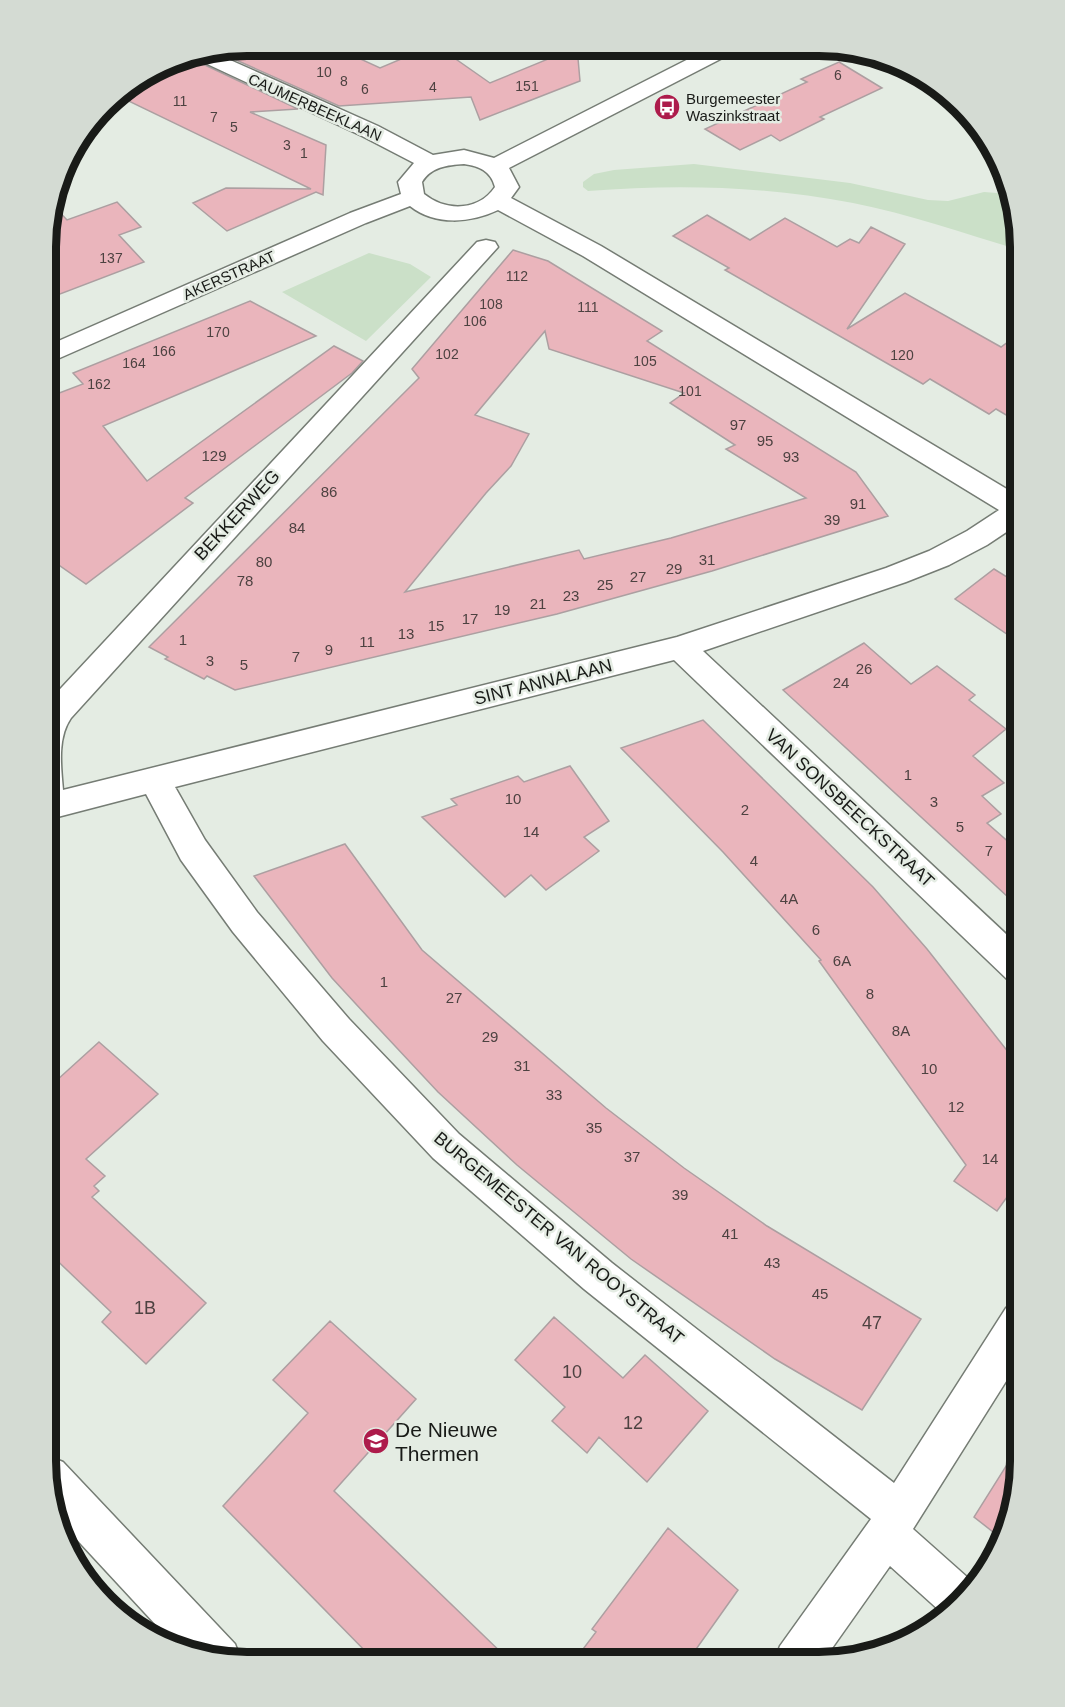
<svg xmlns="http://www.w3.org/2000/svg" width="1065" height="1707" font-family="Helvetica,sans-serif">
<rect width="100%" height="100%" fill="#e4ece3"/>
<!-- green -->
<path fill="#cbe0c8" d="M694 164 850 183 928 200 948 201 984 192 1010 194 1020 250C965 234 909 214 853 203 765 186 677 184 588 191L583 187V182L594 174 614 170Z
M369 253 410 264 431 277 366 341 282 292Z
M64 1543 140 1627 123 1620Z"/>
<!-- building -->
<path fill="#eab5bc" stroke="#ac9fa1" stroke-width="1.5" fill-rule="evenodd" d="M246 45H330L380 68 432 46H437L490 83 577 47 580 81 480 120 471 97 339 106 216 51Z
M188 57 298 109 250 112 326 145 323 195 316 192 227 231 193 203 226 188 311 189 114 94 170 60Z
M839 62 882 88 820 117 824 119 780 141 771 135 740 150 705 129 807 82 801 79Z
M117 202 141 227 119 235 144 262 47 299V220L52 204 67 220Z
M707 215 750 240 785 218 837 247 850 239 859 243 871 227 905 244 847 329 905 293 1001 347 1020 333V423L996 409 989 414 930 379 923 384 725 270 729 268 673 236Z
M513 250 548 261 662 331 647 341 856 472 888 516 712 571 557 614 235 690 207 676 204 679 165 659 168 657 149 647 419 378 412 369ZM545 331 549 349 684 393 670 403 735 445 726 449 806 498 671 538 584 559 579 550 405 592 486 493 511 466 529 434 475 415Z
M250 301 316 336 103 426 147 481 334 346 363 361 352 373 185 498 193 503 86 584 46 556V398L83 384 73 373Z
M994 569 1020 585V643L955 599Z
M864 643 911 684 937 666 975 695 969 700 1006 729 973 756 1004 783 982 796 1001 814 987 823 1020 852V908L783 690Z
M703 720 873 887 927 949 1020 1067V1179L997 1211 954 1181 966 1165 819 961 821 960 723 852 621 748Z
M570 766 609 821 584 837 599 851 546 890 531 875 505 897 422 817 457 805 451 799 518 776 524 782Z
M345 844 422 950 606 1108 684 1168 767 1226 921 1319 862 1410 775 1359 631 1259 517 1165 438 1092 367 1016 332 978 254 876Z
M99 1042 158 1094 86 1159 105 1176 94 1186 99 1191 92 1197 206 1303 146 1364 102 1322 111 1312 45 1249 46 1090Z
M554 1317 623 1378 645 1355 708 1411 647 1482 599 1437 587 1453 552 1421 565 1407 515 1360Z
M330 1321 416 1399 334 1491 510 1661H375L223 1506 308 1413 273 1380Z
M1020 1444V1474L1009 1526 1002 1539 974 1517Z
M668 1528 738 1590 687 1662 574 1661 596 1632 592 1629Z"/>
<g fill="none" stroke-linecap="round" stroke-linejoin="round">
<defs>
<path id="minor" d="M714 46H741L738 50 509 168 519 187 511 198 601 246 1020 497V523L987 545 949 565 906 582 703 651 1020 947V984L1008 980 674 660 175 787 205 840 257 912 349 1019 459 1134 612 1263 894 1483 1006 1308 1020 1302V1359L913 1529 976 1585 941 1612 890 1566 823 1661 819 1662H774L780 1646 871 1519 584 1289 433 1158 323 1041 233 932 181 860 146 794 46 820V705L49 701 477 242 486 240 495 242 498 247 71 718C57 738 61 767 63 790L677 637 886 568 929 551 967 531 999 510 583 256 498 210C471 223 435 226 410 206L366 223 46 364 47 346 350 213 401 194 398 182 414 163 362 136 190 56 212 52 378 126 433 155 464 150 494 158ZM464 164C479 166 491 171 495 187 479 211 446 212 424 194L422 182C431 167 447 165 464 164Z
M48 1456 63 1462 235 1644 241 1660H220L169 1639 56 1517 45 1461V1457Z"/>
</defs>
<!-- minor casing -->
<use href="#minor" stroke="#757c74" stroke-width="3"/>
<!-- minor -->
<use href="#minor" fill="#fff" fill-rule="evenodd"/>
</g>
<!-- icons -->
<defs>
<symbol id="bus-disc" viewBox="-11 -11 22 22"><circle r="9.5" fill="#ad1b4b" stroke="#e4ece3"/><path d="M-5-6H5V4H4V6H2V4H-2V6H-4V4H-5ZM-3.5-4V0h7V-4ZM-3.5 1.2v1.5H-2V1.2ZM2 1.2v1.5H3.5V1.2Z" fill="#fff"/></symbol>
<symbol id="school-disc" viewBox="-11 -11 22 22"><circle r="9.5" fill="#ad1b4b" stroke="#e4ece3"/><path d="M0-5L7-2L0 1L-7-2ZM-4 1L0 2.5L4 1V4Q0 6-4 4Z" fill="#fff"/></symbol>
</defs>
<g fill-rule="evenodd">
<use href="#bus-disc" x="652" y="92" width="30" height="30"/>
<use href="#school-disc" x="361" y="1426" width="30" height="30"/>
</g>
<g text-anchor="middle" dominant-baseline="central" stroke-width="5" stroke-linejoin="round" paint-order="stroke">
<!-- far-number labels -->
<g font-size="14" fill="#4d4241">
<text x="324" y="72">10</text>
<text x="838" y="75">6</text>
<text x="344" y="81">8</text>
<text x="527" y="86">151</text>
<text x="433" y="87">4</text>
<text x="365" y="89">6</text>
<text x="180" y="101">11</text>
<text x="214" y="117">7</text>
<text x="234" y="127">5</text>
<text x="287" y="145">3</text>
<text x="304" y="153">1</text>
<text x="111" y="258">137</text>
<text x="517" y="276">112</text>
<text x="491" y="304">108</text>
<text x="588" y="307">111</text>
<text x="475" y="321">106</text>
<text x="218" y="332">170</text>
<text x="164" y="351">166</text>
<text x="447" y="354">102</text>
<text x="902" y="355">120</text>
<text x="645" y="361">105</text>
<text x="134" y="363">164</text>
<text x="99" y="384">162</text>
<text x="690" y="391">101</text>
</g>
<!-- far-poi labels -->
<g font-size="15" fill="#191b18" stroke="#e4ece3" text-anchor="start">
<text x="686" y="98">Burgemeester<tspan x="686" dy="17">Waszinkstraat</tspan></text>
</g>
<!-- far-street labels -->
<g font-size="15" fill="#191b18" stroke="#e4ece3">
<text transform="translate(315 107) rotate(24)">CAUMERBEEKLAAN</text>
<text transform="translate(229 275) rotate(-24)">AKERSTRAAT</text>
</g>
<!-- number labels -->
<g font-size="15" fill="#4d4241">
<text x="738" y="424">97</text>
<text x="765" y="440">95</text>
<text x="214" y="455">129</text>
<text x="791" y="456">93</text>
<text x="329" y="491">86</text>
<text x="858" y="503">91</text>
<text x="832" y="519">39</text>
<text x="297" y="527">84</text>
<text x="707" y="559">31</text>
<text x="264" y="561">80</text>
<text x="674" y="568">29</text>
<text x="638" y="576">27</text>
<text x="245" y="580">78</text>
<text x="605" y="584">25</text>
<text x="571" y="595">23</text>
<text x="538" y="603">21</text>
<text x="502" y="609">19</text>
<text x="470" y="618">17</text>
<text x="436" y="625">15</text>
<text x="406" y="633">13</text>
<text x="183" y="639">1</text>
<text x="367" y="641">11</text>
<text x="329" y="649">9</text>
<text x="296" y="656">7</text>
<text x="210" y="660">3</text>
<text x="244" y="664">5</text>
<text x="864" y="668">26</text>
<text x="841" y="682">24</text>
<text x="908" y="774">1</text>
<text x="513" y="798">10</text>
<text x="934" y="801">3</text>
<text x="745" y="809">2</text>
<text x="960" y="826">5</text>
<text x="531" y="831">14</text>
<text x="989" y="850">7</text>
<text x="754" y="860">4</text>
<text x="789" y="898">4A</text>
<text x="816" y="929">6</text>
<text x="842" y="960">6A</text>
<text x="384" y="981">1</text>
<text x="870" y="993">8</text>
<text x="454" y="997">27</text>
<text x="901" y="1030">8A</text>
<text x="490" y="1036">29</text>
<text x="522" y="1065">31</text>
<text x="929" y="1068">10</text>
<text x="554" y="1094">33</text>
<text x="956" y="1106">12</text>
<text x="594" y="1127">35</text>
<text x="632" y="1156">37</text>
<text x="990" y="1158">14</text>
<text x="680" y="1194">39</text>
<text x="730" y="1233">41</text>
<text x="772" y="1262">43</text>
<text x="820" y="1293">45</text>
</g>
<!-- street labels -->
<g font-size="18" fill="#191b18" stroke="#e4ece3">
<text transform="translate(237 515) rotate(-47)">BEKKERWEG</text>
<text transform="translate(543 682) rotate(-14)">SINT ANNALAAN</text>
<text transform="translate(850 808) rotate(43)">VAN SONSBEECKSTRAAT</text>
<text transform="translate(559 1238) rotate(40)">BURGEMEESTER VAN ROOYSTRAAT</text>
</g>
<!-- near-number labels -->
<g font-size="18" fill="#4d4241">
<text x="145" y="1308">1B</text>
<text x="872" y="1323">47</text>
<text x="572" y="1372">10</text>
<text x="633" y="1423">12</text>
</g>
<!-- near-poi labels -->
<g font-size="21" fill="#191b18" stroke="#e4ece3" text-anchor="start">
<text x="395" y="1429">De Nieuwe<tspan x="395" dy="24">Thermen</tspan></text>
</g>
</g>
<!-- crop -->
<path d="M0 0H1065V1707H0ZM247 56H819A191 191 0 0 1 1010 247V1461A191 191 0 0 1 819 1652H247A191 191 0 0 1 56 1461V247A191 191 0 0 1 247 56Z" fill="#d4dbd3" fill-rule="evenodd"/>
<path fill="none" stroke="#191b18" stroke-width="8" d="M247 56H819A191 191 0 0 1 1010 247V1461A191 191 0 0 1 819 1652H247A191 191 0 0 1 56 1461V247A191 191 0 0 1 247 56Z"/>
</svg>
